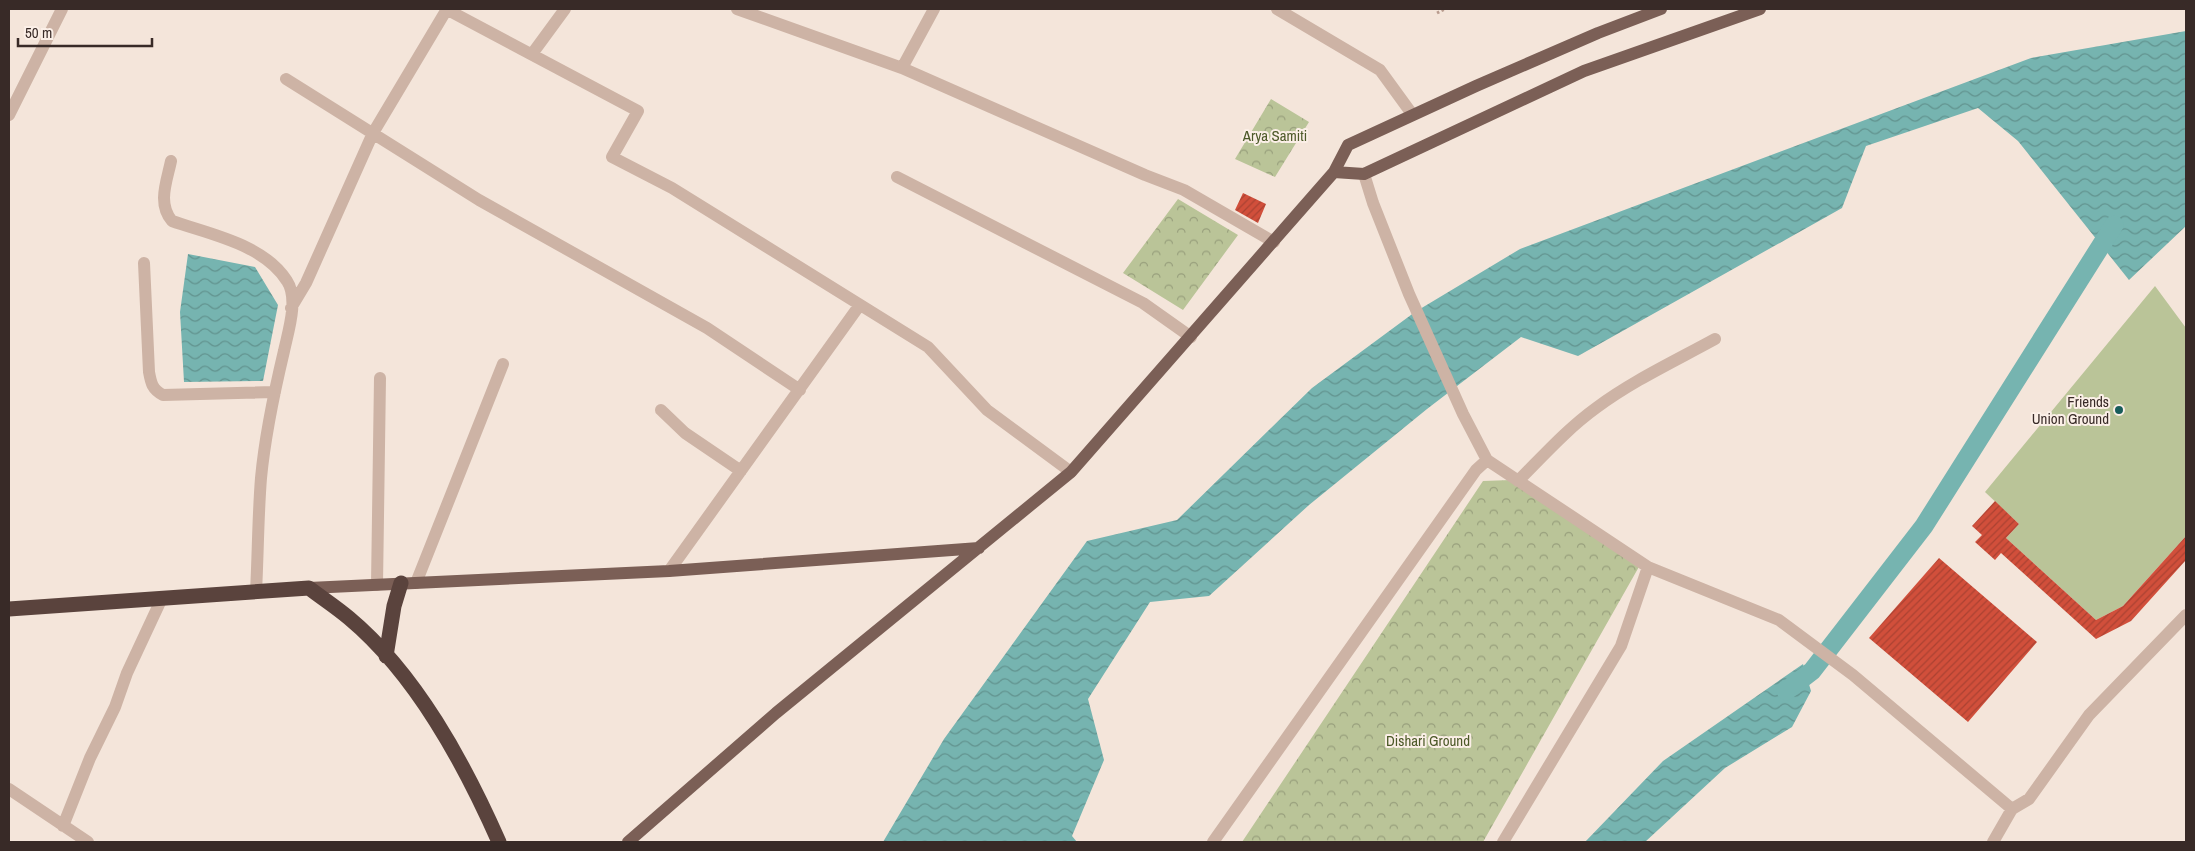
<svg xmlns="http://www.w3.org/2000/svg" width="2195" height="851" font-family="'Archivo Narrow',sans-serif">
<defs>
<pattern id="park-crowns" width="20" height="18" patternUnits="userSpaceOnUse" patternTransform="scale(1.25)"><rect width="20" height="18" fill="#bac498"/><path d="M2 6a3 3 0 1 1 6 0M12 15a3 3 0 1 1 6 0" fill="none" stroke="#989f7c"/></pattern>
<pattern id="water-waves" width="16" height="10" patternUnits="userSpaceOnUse" patternTransform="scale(1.25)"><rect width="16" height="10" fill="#76b4b0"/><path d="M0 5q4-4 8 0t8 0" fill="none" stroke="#62938f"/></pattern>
<pattern id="building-hatch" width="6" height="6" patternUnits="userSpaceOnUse" patternTransform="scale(1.25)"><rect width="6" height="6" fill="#d14f3b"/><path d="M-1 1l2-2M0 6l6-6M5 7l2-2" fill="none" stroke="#ab4232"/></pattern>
</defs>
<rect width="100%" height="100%" fill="#f4e5da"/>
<!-- grass -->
<path fill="#bac498" d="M2155 286 2186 328V536L2123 606 2096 620 2006 538 2019 524 1985 492Z"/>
<!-- park -->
<path fill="url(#park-crowns)" d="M1271 99 1309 122 1275 177 1235 159Z
M1178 199 1238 235 1183 310 1123 273Z
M1511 480 1640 565 1483 842H1242L1483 481Z"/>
<!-- water -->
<path fill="url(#water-waves)" d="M2186 31V226L2129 280 2018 141 1978 108 1866 146 1842 208 1578 356 1521 337 1427 409 1309 505 1209 596 1150 602 1088 699 1104 760 1072 836 1077 842H883L944 739 1087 541 1177 520 1312 388 1415 312 1520 249 2031 58Z
M188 254 255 267 278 305 263 381 184 382 180 312Z
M1803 664 1811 691 1792 727 1725 768 1645 842H1585L1663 761Z"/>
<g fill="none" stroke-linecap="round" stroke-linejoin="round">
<!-- canal -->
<path stroke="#76b4b0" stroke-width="19" d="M1786 691 1812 671 1924 526 2114 225"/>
</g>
<!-- building -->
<path fill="url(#building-hatch)" d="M1243 193 1266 204 1258 223 1235 210Z
M1995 501 2019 524 2006 538 2096 620 2123 606 2186 536V560L2131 621 2096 639 2001 553 1995 560 1975 542 1982 535 1972 526Z
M1939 558 2037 642 1968 722 1869 638Z"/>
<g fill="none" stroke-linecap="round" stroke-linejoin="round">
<!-- path -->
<path stroke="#b99c8f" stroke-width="3" stroke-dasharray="2.5 2.5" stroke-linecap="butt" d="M1437 13 1445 9"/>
<!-- minor -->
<path stroke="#cdb3a5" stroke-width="12" d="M446 9 638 111 612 157 672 188 928 347 987 410 1071 472
M737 9 902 68 1145 175 1184 190 1274 242
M1277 9 1380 70 1412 114
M532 54 565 9
M902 68 934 9
M286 79 479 200 707 328 800 390
M9 115 62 9
M171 161C167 181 157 203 172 221 209 234 264 244 287 281 299 299 288 332 284 351 274 393 265 435 261 478 258 516 258 554 256 592
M1364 174 1373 203 1409 294 1463 414 1487 460 1648 567 1779 620 1853 675 2012 809
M897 177 1143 303 1191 337
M144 263 149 372C151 383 152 389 163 395L275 392
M291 308 306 283 373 133 447 9
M661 410 685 433 741 471
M1518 481C1543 456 1567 429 1596 408 1632 381 1675 361 1715 339
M669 571 859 306
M416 583 503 364
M377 585 380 378
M9 789 88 842
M63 826 90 758 115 707 127 673 162 598
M1213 842 1476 470 1487 460
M1503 842 1621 646 1648 567
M1993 842 2012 809 2029 799 2089 715 2186 615"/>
<!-- major -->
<path stroke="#7b5f56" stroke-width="12" d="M1334 172 1364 174 1584 71 1760 9
M309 588 669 571 979 548
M628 842 776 713 1071 472 1334 172 1348 145 1476 86 1598 33 1661 9"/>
<!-- highway -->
<path stroke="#5a433d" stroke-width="15" d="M9 609 309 588C322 598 336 607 349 618 416 674 464 763 499 842
M386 656 394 606 401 583"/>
</g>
<!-- markers -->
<circle fill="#185d5b" stroke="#fbefe7" stroke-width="2" cx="2119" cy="410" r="5"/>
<g text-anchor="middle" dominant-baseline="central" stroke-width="4" stroke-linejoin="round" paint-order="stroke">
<!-- park labels -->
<g font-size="15" fill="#4c5928" stroke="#fbefe7">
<text x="1275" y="135">Arya Samiti</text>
<text x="1428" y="740">Dishari Ground</text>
</g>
<!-- poi labels -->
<g font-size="15" fill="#382a27" stroke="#fbefe7" text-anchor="end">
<text x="2109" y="401">Friends<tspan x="2109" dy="17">Union Ground</tspan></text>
</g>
</g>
<!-- border -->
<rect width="2195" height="851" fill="none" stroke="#382a27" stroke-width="20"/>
<!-- scale -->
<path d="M18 38v8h134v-8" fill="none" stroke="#382a27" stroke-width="2.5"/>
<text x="25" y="38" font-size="15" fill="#382a27" stroke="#fbefe7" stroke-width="4" paint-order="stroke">50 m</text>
</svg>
